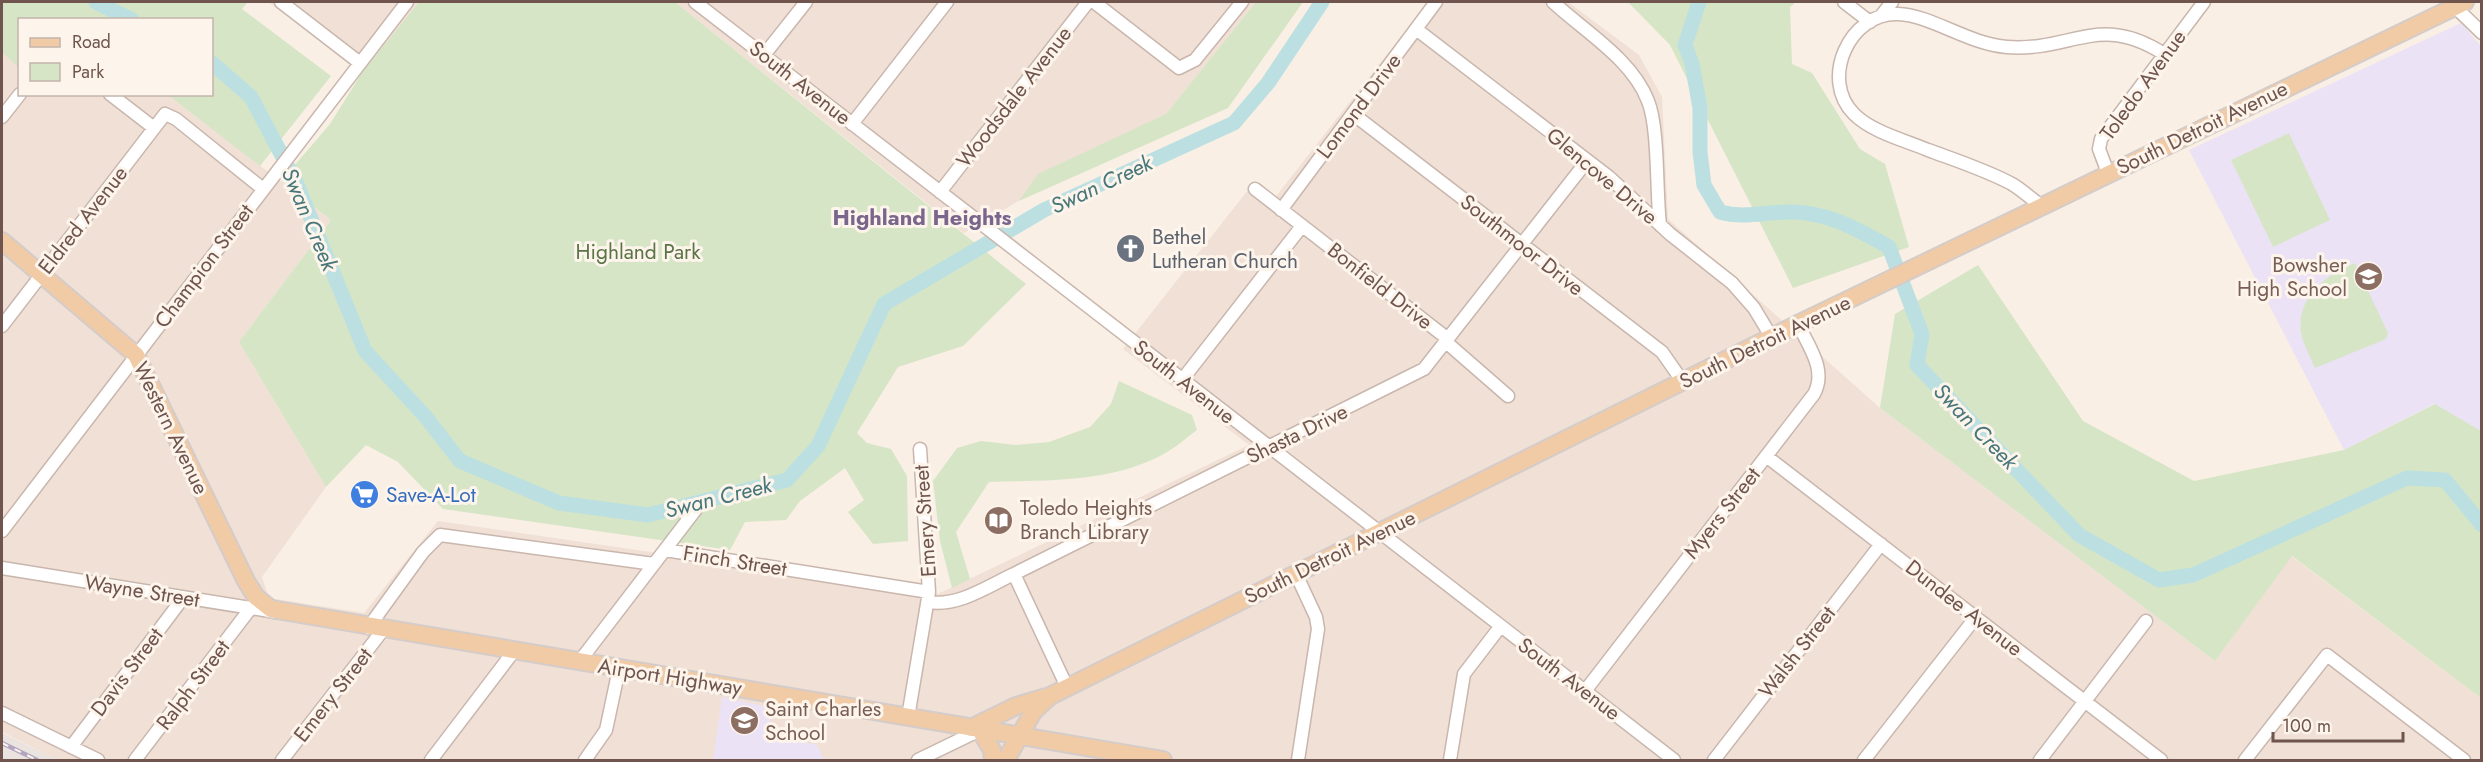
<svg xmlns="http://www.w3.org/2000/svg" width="2483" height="762" font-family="Jost,sans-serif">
<rect width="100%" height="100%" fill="#f9efe5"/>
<!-- residential -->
<path fill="#f0e0d5" d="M2 2H47L70 19 20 20V94L168 95 331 220 239 342 326 487 262 577 269 598 364 613 438 521 938 594 1249 445 1123 349 1248 190 1270 204 1428 2H1568L1639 55 1662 97 1668 219 1880 408 2215 661 2291 556 2481 698V760H58L2 732Z
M268 2H419L363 72Z
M675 2H1256L1166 114 964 233Z"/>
<!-- industrial -->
<path fill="#eae3df" d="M2 733 58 760H2Z"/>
<!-- education -->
<path fill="#ece2f6" d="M2461 23 2481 46V431L2434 404 2344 450 2189 150Z
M722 697 772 708 768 734 817 745 824 760H713Z"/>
<!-- green -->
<path fill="#d6e5c6" d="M2 2H248L242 9 331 76 260 166 168 95 212 94V20H20L18 67 2 52Z
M419 2H675L1026 284 963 346 898 367 857 433 867 443 891 449 907 476 908 541 873 544 848 512 864 500 845 468 800 501 786 520 745 522 730 550 443 509 398 462 366 445 326 487 239 342 331 220 281 181 330 124 363 71Z
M1256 2H1303L1228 108 1019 201 1038 174 1166 114Z
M1628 2H1796L1790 7 1792 64 1812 73 1860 149 1885 164 1909 247 1793 288 1670 45Z
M2289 133 2330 220 2273 247 2231 160Z
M2355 263 2388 333 2386 339 2315 368C2311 358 2305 348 2302 337 2293 301 2325 274 2355 263Z
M1978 265 2083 421 2194 481 2344 450 2435 404 2481 431V698L2292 556 2215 661 1880 408 1895 314Z
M1119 381 1192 415 1197 430C1187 437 1178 446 1167 452 1115 483 1047 480 989 482L956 532 970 579 952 588 940 541 933 481 957 448 981 441 1016 445 1049 442 1090 427 1111 404Z"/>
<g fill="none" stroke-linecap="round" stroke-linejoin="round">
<!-- river -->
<path stroke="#bce0e1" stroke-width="15" d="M96 2 132 20
M1699 2 1685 45 1692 64 1700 108V152L1704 185 1720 212C1745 219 1768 211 1794 212 1830 213 1858 230 1889 247L1922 334 1917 365 2079 535 2159 580 2193 575 2407 478 2445 480 2482 525
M212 63 251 97 296 182 365 351 425 416 460 461 559 503 648 515 787 480 818 446 884 304 1044 210 1234 123 1268 83 1322 2"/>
<defs>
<path id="minor" d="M281 2 360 63
M695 2 1674 760
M1094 2 1179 68 1195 60 1242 2
M1553 2C1584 31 1632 59 1648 101 1659 128 1656 192 1660 225
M1844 2 1870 22
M2450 2 2482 33
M1881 16 1892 2
M1416 29 1609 177 1670 234 1732 283 1754 308 1772 338
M764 55 806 2
M110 94 154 128
M1353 114 1662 352 1683 382
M2 117 20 94
M852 124 947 2
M2108 173 2099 149 2101 139 2204 2
M1255 189 1448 339
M940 192 1088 2
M2041 206C2032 199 2022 190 2012 184 1986 170 1955 160 1928 150 1904 140 1872 132 1854 114 1819 79 1850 12 1898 14 1931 15 1968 44 2007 47 2072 52 2099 12 2164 54
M1281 210 1436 2
M2 326 165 114 176 119 263 189
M1446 342 1508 396
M1182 380 1302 226
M1766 456 2161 760
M2 531 407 2
M665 550 929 592
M2 568 276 612
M1014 574 1067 687
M1296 574 1316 617 1318 629 1298 760
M929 602C958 607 988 586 1014 574L1424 369 1587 161
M368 628 423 552 440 535 654 564
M579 662 700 504
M1585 691 1814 394C1827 370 1809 347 1798 324
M2 713 98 760
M908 717 929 592 920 449
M71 747 183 598
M135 760 250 609
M282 760 383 630
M431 760 514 651
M585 760 606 730 619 669
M918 760 980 730
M1450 760 1464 674 1500 627
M1714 760 1881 544
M1864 760 1976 617
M2040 760 2146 621
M2245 760 2327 655 2464 760"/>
<path id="major" d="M2 241 136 355 246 581 256 597 271 609 1163 760
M971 728 1016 706 1046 697
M980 730 992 750 993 760
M1006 760 1033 712 1050 696 1798 324 2465 2"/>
</defs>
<!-- minor casing -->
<use href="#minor" stroke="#c9b6ad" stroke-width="15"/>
<!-- major casing -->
<use href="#major" stroke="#d4ccca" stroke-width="20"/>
<!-- minor -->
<use href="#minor" stroke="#fff" stroke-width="12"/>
<!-- major -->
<use href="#major" stroke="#f1cba5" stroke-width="16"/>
<defs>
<path id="rail" d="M2 743 37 760"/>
</defs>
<!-- rail casing -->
<use href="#rail" stroke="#b1a5c1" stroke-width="4.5"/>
<!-- rail -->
<use href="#rail" stroke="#fdf4eb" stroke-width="2" stroke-dasharray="7" stroke-linecap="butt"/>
</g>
<!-- icons -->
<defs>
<symbol id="church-disc" viewBox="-11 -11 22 22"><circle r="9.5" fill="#6b7280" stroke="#fdf4eb"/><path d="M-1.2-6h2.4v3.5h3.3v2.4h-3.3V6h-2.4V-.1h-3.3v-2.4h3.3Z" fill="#fff"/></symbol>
<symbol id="school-disc" viewBox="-11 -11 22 22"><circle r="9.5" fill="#8d6e63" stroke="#fdf4eb"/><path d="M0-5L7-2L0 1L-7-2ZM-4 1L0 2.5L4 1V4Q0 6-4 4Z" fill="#fff"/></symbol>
<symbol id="supermarket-disc" viewBox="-11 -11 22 22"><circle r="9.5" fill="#3f7fe0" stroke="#fdf4eb"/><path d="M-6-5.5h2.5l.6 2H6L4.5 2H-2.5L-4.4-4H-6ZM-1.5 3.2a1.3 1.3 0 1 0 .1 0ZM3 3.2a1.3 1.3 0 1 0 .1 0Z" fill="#fff"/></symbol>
<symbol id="library-disc" viewBox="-11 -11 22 22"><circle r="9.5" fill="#8d6e63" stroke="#fdf4eb"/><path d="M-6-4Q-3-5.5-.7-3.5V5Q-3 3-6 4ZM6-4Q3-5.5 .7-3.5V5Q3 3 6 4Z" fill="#fff"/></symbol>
</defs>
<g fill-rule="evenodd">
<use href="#church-disc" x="1114" y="232" width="33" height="33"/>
<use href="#school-disc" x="2352" y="260" width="33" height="33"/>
<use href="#supermarket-disc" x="348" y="478" width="33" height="33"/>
<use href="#library-disc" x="982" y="504" width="33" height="33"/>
<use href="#school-disc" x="728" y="704" width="33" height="33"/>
</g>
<g text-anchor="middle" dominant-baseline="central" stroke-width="6" stroke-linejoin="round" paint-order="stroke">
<!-- street labels -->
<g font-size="21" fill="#6f554d" stroke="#fdf4eb">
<text transform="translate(800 83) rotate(38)">South Avenue</text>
<text transform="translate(2143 85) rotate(-54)">Toledo Avenue</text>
<text transform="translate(1014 97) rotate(-52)">Woodsdale Avenue</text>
<text transform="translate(1359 106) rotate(-53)">Lomond Drive</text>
<text transform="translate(2202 128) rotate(-26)">South Detroit Avenue</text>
<text transform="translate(1602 176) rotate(40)">Glencove Drive</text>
<text transform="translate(83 220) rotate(-52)">Eldred Avenue</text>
<text transform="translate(1522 245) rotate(38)">Southmoor Drive</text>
<text transform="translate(204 266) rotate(-53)">Champion Street</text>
<text transform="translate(1380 286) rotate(38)">Bonfield Drive</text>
<text transform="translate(1765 342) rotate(-26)">South Detroit Avenue</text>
<text transform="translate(1184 382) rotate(38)">South Avenue</text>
<text transform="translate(171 428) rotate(64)">Western Avenue</text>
<text transform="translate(1297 434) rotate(-26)">Shasta Drive</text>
<text transform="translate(1722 513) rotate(-52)">Myers Street</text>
<text transform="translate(925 521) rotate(-94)">Emery Street</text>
<text transform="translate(1330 557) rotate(-26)">South Detroit Avenue</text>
<text transform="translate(735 561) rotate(9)">Finch Street</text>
<text transform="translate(142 591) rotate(9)">Wayne Street</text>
<text transform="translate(1964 608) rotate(38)">Dundee Avenue</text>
<text transform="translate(1797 652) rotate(-52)">Walsh Street</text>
<text transform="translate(127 672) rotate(-53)">Davis Street</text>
<text transform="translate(670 677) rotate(9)">Airport Highway</text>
<text transform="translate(1569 679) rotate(37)">South Avenue</text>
<text transform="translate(193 685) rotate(-53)">Ralph Street</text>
<text transform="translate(333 695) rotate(-52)">Emery Street</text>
</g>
<!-- worship labels -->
<g font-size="21" fill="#5b616d" stroke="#fdf4eb" text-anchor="start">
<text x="1152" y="237">Bethel<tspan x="1152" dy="24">Lutheran Church</tspan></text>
</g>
<!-- park labels -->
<g font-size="21" fill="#5a7447" stroke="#fdf4eb">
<text x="638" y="252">Highland Park</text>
</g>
<!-- education labels -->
<g font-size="21" fill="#785e54" stroke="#fdf4eb" text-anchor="start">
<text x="2347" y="265" text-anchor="end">Bowsher<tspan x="2347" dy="24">High School</tspan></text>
<text x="1020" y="508">Toledo Heights<tspan x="1020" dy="24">Branch Library</tspan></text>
<text x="765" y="709">Saint Charles<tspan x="765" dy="24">School</tspan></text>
</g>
<!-- shop labels -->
<g font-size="21" fill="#366cbe" stroke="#fdf4eb" text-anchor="start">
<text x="386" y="495">Save-A-Lot</text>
</g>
<!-- water labels -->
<g font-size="22" font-style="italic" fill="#47777a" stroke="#fdf4eb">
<text transform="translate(1101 184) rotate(-25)">Swan Creek</text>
<text transform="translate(310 219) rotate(67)">Swan Creek</text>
<text transform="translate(1976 426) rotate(46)">Swan Creek</text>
<text transform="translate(718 497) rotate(-14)">Swan Creek</text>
</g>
<!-- neighbourhood labels -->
<g font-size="22" font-weight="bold" fill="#7a668c" stroke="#fdf4eb">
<text x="922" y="217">Highland Heights</text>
</g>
</g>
<!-- border -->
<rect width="2483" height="762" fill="none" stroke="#6f554d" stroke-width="6"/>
<!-- legend -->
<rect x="18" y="18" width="195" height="78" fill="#fdf4eb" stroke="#c4b4ac" stroke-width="1.5"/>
<rect x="30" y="38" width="30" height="9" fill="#f1cba5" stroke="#c4b4ac" stroke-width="1.5"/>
<text x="72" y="48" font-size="18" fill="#6f554d">Road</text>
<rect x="30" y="63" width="30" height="18" fill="#d6e5c6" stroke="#c4b4ac" stroke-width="1.5"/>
<text x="72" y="78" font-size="18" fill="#6f554d">Park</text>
<!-- scale -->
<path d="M2273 732v9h130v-9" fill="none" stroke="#6f554d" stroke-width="3"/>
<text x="2282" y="732" font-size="18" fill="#6f554d" stroke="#fdf4eb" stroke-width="4.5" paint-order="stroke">100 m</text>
</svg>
